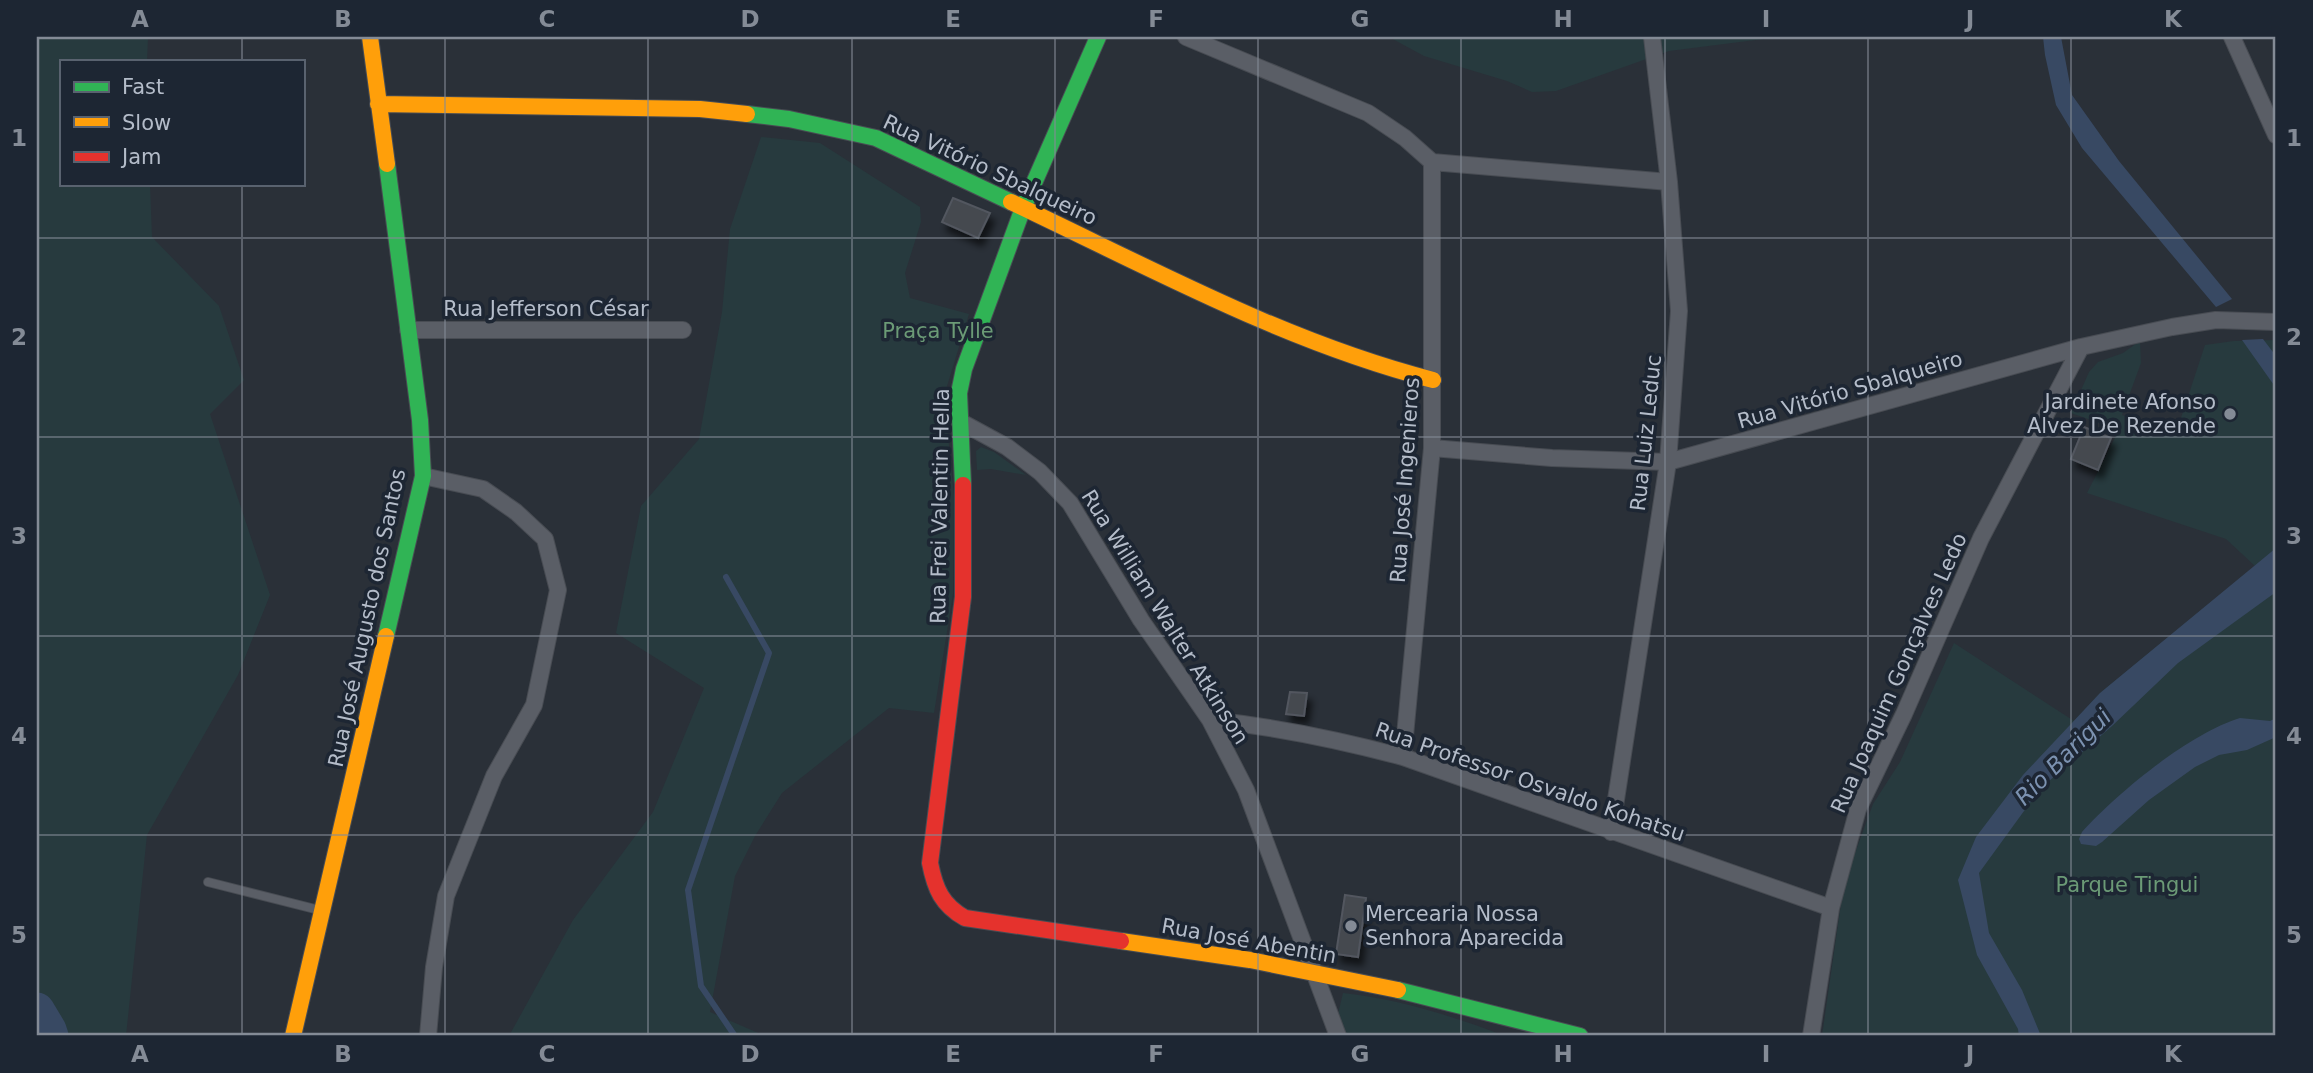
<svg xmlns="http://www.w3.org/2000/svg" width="2313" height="1073" font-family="'DejaVu Sans',sans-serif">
<defs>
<filter id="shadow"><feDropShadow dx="4.5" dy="8" stdDeviation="3.5" flood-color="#0009"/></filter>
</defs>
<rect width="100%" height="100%" fill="#2a3038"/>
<!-- green -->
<path fill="#273a3e" d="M37 37H148L147 61H61V184H150L152 237 219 306 244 380 210 414 270 595 238 675 147 835 126 1036H37Z
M1389 37H1779L1669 51 1556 91 1532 92 1507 81 1424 56Z
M761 137 820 143 920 207 921 222 905 273 910 298 969 314 944 396 954 496 953 594 934 713 889 708 782 793 755 836 735 876 710 1012 765 1036H509L573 920 653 812 704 688 616 633 641 506 699 439 722 312 730 229Z
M2276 340V1036H1822L1844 883 1873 804 1900 762 1954 643 2074 721 2100 693 2255 566 2226 539 2087 493 2119 430 2071 413 2089 372 2098 362 2123 353 2140 341 2141 363 2122 415 2175 436 2205 345 2234 341Z
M981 447 994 452 1026 475 991 469 977 470 976 451Z
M1343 993C1398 999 1453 1016 1505 1036H1339L1338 1014Z"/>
<!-- water -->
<path fill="#384963" d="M2043 37H2061L2072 95 2119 161 2232 299 2216 307 2082 148 2056 105 2045 55Z
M2263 339 2276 356V388L2242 340Z
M2276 548V592L2178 663 2112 726 2040 789 1979 873 1989 933 2022 990 2041 1036H2019L2018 1029 1977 955 1958 880 1976 837 2023 775 2100 693Z
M2240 718 2270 721 2276 718V737L2247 750 2219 755 2195 767 2149 800 2102 842 2096 846 2081 844 2079 839 2082 832C2117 793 2190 733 2240 718Z"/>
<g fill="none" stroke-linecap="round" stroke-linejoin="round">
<!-- stream -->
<path stroke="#384963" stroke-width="6" d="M726 577 769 653 688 890 701 986 735 1036"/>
<!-- river -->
<path stroke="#384963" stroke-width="35" d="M37 1010 49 1030 51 1036"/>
</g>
<!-- building -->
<path fill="#444950" stroke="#52575f" stroke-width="2" filter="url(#shadow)" d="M953 198 990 213 978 238 942 222Z
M2084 427 2111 438 2098 470 2071 459Z
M1290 692 1307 693 1304 716 1286 714Z
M1345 895 1366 898 1358 957 1336 954Z"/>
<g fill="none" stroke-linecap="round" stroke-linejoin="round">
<defs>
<path id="lane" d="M208 882 319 910"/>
<path id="street" d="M1186 37 1368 113 1405 138 1432 162 1669 182
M2232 37 2276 135
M408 330H683
M961 422 1007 447 1040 472 1070 503 1141 620 1210 720 1246 790 1338 1036
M1432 448 1552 458 1668 462 2081 347 2172 327 2216 320 2276 322
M423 476 483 489 516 512 545 539 558 590 534 705 494 776 446 896 434 967 428 1036
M1210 720C1276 727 1339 740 1403 757L1831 908
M1403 757 1432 448V162
M1611 832 1668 462 1679 311 1669 182 1652 37
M1811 1036 1831 908 1858 809 1904 714 1981 538 2081 347"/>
<path id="fast" d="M747 114 789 119 876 138 1011 202
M963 485 959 393 964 369 1023 208 1098 37
M386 636 423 476 420 420 387 164
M1398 990 1580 1036"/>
<path id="slow" d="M370 37 387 164
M378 104 700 109 747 114
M1011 202C1149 267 1285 342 1433 380
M1121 941 1250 960 1398 990
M293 1036 386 636"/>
<path id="jam" d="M963 485V597L930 863C935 889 942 905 965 918L1121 941"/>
</defs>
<!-- lane casing -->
<use href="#lane" stroke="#484c53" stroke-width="10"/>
<!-- street casing -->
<use href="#street" stroke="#484c53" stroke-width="18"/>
<!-- fast casing -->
<use href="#fast" stroke="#484c53" stroke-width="18"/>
<!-- slow casing -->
<use href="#slow" stroke="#484c53" stroke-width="18"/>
<!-- jam casing -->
<use href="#jam" stroke="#484c53" stroke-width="18"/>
<!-- lane -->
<use href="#lane" stroke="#5a5e66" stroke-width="8"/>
<!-- street -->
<use href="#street" stroke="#5a5e66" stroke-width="16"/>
<!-- fast -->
<use href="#fast" stroke="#30b455" stroke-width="16"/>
<!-- slow -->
<use href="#slow" stroke="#ff9f0a" stroke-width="16"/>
<!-- jam -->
<use href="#jam" stroke="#e5322d" stroke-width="16"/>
</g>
<!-- grid -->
<path fill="none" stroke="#848b96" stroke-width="2" stroke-opacity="0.55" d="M242 37V61M445 37V1036M648 37V1036M852 37V1036M1055 37V1036M1258 37V1036M1461 37V1036M1665 37V1036M1868 37V1036M2071 37V1036M242 184V1036M37 238H2276M37 437H2276M37 636H2276M37 835H2276"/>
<!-- markers -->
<g fill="#848b96" stroke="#1d2633" stroke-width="2.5">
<circle cx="2230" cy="414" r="7"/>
<circle cx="1351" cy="926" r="7"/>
</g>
<g text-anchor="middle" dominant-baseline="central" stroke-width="7" stroke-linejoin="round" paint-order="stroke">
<!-- street labels -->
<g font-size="21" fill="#b4bcc9" stroke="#1d2633">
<text transform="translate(990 170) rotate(25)">Rua Vitório Sbalqueiro</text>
<text x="546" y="309">Rua Jefferson César</text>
<text transform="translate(1850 390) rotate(-16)">Rua Vitório Sbalqueiro</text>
<text transform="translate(1646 433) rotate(-84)">Rua Luiz Leduc</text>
<text transform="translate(1405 480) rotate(-86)">Rua José Ingenieros</text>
<text transform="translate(940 506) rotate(-89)">Rua Frei Valentin Hella</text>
<text transform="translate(1165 617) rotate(58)">Rua William Walter Atkinson</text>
<text transform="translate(367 618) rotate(-78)">Rua José Augusto dos Santos</text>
<text transform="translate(1899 673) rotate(-66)">Rua Joaquim Gonçalves Ledo</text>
<text transform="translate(1530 782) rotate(19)">Rua Professor Osvaldo Kohatsu</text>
<text transform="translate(1249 941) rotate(10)">Rua José Abentin</text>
</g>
<!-- park labels -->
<g font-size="21" fill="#6b9a76" stroke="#1d2633">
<text x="938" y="331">Praça Tylle</text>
<text x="2127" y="885">Parque Tingui</text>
</g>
<!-- poi labels -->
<g font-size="21" fill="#b4bcc9" stroke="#1d2633" text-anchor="end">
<text x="2216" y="402">Jardinete Afonso<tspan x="2216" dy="24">Alvez De Rezende</tspan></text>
<text x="1365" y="914" text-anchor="start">Mercearia Nossa<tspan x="1365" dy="24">Senhora Aparecida</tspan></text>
</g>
<!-- water labels -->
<g font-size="23" font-style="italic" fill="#7c92b1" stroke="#1d2633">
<text transform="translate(2063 757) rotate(-45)">Rio Barigui</text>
</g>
</g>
<!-- border -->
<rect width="2313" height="1073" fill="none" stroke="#1d2633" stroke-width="77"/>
<!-- legend -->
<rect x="60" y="60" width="245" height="126" fill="#1d2633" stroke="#59626f" stroke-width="2"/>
<rect x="74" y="82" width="35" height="10" fill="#30b455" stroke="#59626f" stroke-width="2"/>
<text x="122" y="94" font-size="21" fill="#b4bcc9">Fast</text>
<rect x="74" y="117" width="35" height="10" fill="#ff9f0a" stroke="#59626f" stroke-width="2"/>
<text x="122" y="130" font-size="21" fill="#b4bcc9">Slow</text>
<rect x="74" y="152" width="35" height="10" fill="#e5322d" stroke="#59626f" stroke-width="2"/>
<text x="122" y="164" font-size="21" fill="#b4bcc9">Jam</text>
<rect x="38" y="38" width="2236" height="996" fill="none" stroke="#848b96" stroke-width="2.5"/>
<g font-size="23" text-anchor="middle" font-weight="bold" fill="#848b96">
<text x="140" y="27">A</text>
<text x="343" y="27">B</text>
<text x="547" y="27">C</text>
<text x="750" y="27">D</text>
<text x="953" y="27">E</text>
<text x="1156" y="27">F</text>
<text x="1360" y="27">G</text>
<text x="1563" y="27">H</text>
<text x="1766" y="27">I</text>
<text x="1970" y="27">J</text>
<text x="2173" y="27">K</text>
<text x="19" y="146">1</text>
<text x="2294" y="146">1</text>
<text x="19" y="345">2</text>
<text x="2294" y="345">2</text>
<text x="19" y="544">3</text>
<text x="2294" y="544">3</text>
<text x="19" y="744">4</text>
<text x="2294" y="744">4</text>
<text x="19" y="943">5</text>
<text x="2294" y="943">5</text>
<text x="140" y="1062">A</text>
<text x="343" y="1062">B</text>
<text x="547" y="1062">C</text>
<text x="750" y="1062">D</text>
<text x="953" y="1062">E</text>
<text x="1156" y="1062">F</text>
<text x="1360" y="1062">G</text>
<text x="1563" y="1062">H</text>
<text x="1766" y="1062">I</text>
<text x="1970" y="1062">J</text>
<text x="2173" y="1062">K</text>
</g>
</svg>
